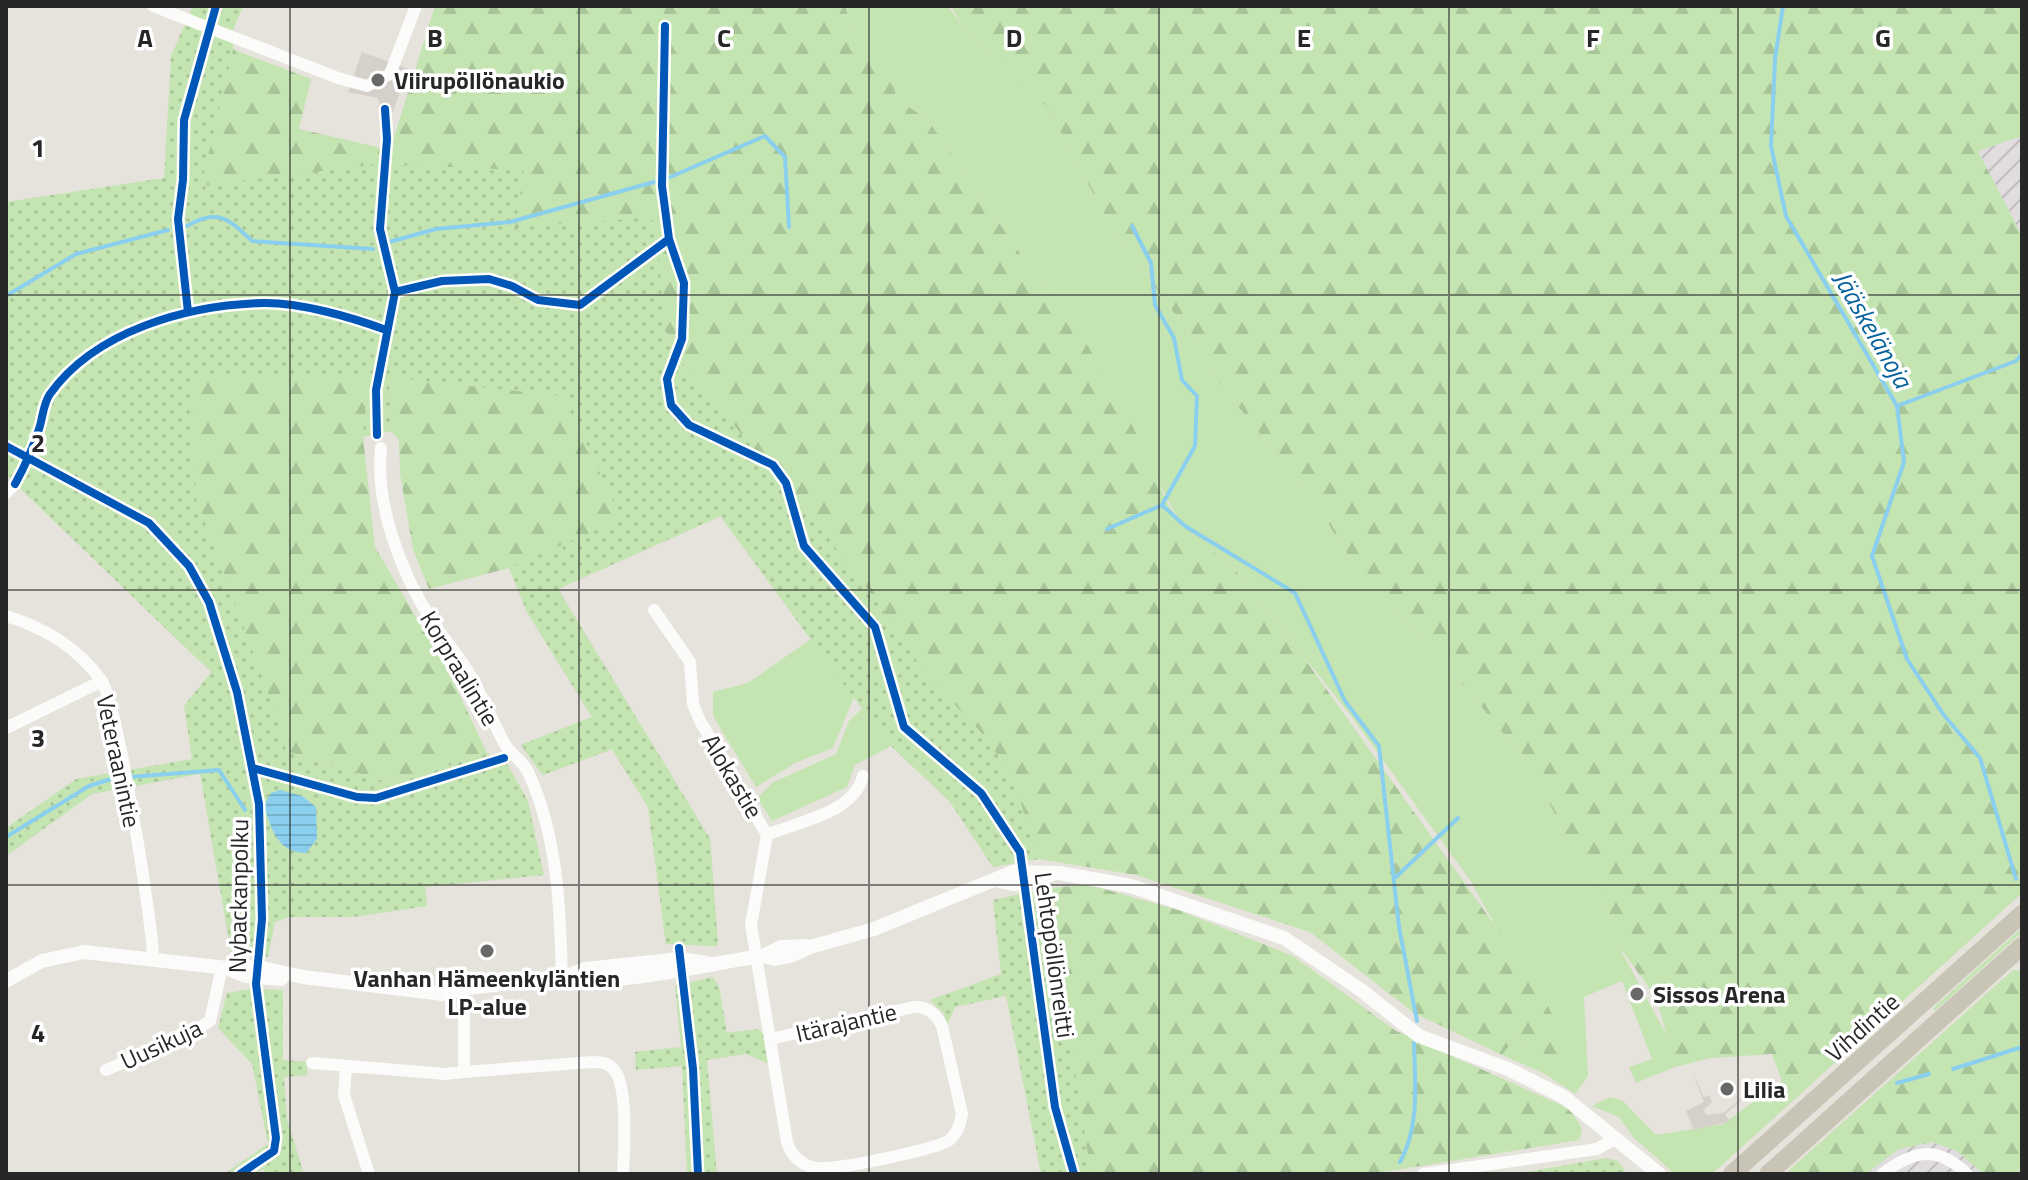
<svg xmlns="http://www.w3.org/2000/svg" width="2028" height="1180" font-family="'Titillium Web',sans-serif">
<defs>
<pattern id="industrial-furrows" width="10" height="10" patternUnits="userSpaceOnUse" patternTransform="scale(2)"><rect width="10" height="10" fill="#e0dcdf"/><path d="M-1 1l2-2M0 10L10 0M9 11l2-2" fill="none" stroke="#c0bdbf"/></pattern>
<pattern id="forest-firs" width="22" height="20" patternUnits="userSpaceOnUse" patternTransform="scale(2)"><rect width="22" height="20" fill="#c4e4b2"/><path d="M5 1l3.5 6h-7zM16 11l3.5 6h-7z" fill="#a8c499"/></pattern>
<pattern id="park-dots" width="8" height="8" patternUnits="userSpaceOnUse" patternTransform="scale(2)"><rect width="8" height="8" fill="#c4e4b2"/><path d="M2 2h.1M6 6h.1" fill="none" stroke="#a8c499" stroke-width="1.8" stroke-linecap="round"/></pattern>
<pattern id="water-rules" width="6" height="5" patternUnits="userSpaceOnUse" patternTransform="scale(2)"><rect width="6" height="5" fill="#8acfee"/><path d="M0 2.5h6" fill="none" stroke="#77b2cc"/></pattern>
</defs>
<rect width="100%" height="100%" fill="#e6e2dc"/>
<!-- industrial -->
<path fill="url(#industrial-furrows)" d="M2022 136V236L1978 151Z
M1932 1142 1955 1150 1984 1174H1866L1899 1149Z"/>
<!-- grass -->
<path fill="#c4e4b2" d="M845 6H948L963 27 1047 107 1112 229 1192 337 1211 372 1318 507 1354 565 1466 688 1535 772 1576 859 1597 883 1618 945 1667 1036V1062L1675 1067 1636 1083 1629 1067 1652 1059 1622 981 1584 997 1588 1076 1575 1094 1545 1074 1502 1055 1514 1038 1561 1066 1521 972 1470 880 1351 716 1232 566 1184 530 1070 315 1019 252 928 120 896 98 893 80 858 49Z
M811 639 854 697 833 748 795 763 756 787 713 716V692L748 683Z
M862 709 891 746 855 765 847 787 772 821 757 798 772 783 836 754 849 721Z
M2022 928V932L1935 1011 1933 1008Z
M1818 1078 1712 1174H1675L1634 1138 1619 1117 1592 1106 1610 1097 1623 1101 1656 1135 1723 1124 1782 1081Z"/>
<!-- forest -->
<path fill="url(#forest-firs)" d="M435 6H845L858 49 893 80 896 98 928 120 1019 252 1070 315 1127 414 1168 504 1184 530 1232 566 1302 655 1540 989 1560 1031 1561 1067 1515 1038 1502 1055 1414 1013 1310 932 1136 875 1039 859 1009 776 977 766 683 364 666 332 662 374 898 725 891 746 721 516 558 589 710 839 718 946 666 944 648 807 612 749 543 775 521 745 592 717 527 612 509 568 429 589 413 549 400 474 399 440 391 431 389 377 370 218 193 184 211 41 311 79 299 129 390 150Z
M951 6H2022V136L1978 151 2022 236V893L1818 1078 1782 1081 1772 1054 1711 1058 1675 1067 1667 1062 1663 1046 1667 1036 1656 997 1618 945 1597 883 1576 859 1535 772 1466 688 1354 565 1318 507 1211 372 1192 337 1112 229 1047 107 963 27Z
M379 339 370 435 363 437 375 547 451 677 487 753 393 784 286 751 258 760 248 691 78 378Z
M1090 885 1181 911 1293 956 1396 1031 1570 1109 1582 1129 1579 1140 1372 1174H1085L1047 888Z
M2013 970 2022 971V1167L2015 1174H1984L1955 1150 1932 1142 1899 1149 1866 1174H1785Z"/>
<!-- park -->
<path fill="url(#park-dots)" d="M193 6H243L233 30V51L201 186 377 164 524 170 515 228 643 218 656 222 665 331 683 364 825 534 879 604 925 673 990 742 1016 788 1039 859 993 867 950 802 891 746 862 709 720 516 558 589 710 839 718 946 666 944 648 807 612 749 543 775 521 745 592 717 527 612 509 568 622 519 563 396 389 377 391 431 363 437 368 374 190 378 196 499 277 717 286 751 393 784 487 753 508 765 528 801 544 875 425 887 427 906 354 917H289L275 922 268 957 231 952 200 774 92 794 6 856V828L76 779 192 759 184 706 211 672 6 475V202L164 178 171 56Z
M1047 888 1091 1174H1041L1006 996 955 1007 947 1026 944 1014 930 1000 1001 974 993 900Z
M713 977 719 986 727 1033 758 1029 764 1034 769 1064 746 1054 707 1060 717 1174H687L682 1066 636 1070 635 1052 681 1047 675 986Z
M251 989 283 990V1060L308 1062 307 1075 284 1077 287 1119 304 1174H265L263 1169 253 1174H224L268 1144 252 1064 218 1028 227 993Z
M1606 1158 1618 1161 1627 1174H1515Z"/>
<!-- plaza -->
<path fill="#d5d0ca" d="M362 52 408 69 393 112 380 107 378 98 348 92Z
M1692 1072 1704 1097 1709 1095 1712 1102 1704 1110 1706 1115 1723 1113 1751 1091 1725 1115 1730 1121 1694 1130 1686 1111 1704 1102Z"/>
<!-- water -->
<path fill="url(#water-rules)" d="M280 790 302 796 316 807 317 839 306 853C278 853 271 829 264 805L271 793Z"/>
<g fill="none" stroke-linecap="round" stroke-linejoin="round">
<!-- stream -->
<path stroke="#8acfee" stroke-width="4" d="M1783 6 1775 59 1771 146 1786 216 1897 406 1904 462 1872 556 1907 659 1943 714 1980 758 2016 879
M668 178 765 136 785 157 789 227
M187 226C218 208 229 219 252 241L373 249
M1132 226 1151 263 1155 305 1174 338 1182 380 1197 396 1195 446 1162 505 1185 526 1295 593 1345 701 1379 746 1399 927 1417 1021
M389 242 436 229 510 222 654 182
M6 296 76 254 168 230
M1897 406 2016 361 2022 354
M1107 529 1162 505
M130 777 219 770 245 810
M6 837 89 786 111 779
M1396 877 1458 818
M1953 1069 2022 1047
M1897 1083 1929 1074
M1400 1162C1420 1127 1415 1082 1414 1043"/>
<!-- minor -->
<path stroke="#fbfbfa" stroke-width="12" d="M153 6 338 78 367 86 390 74 416 6
M381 448C375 505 401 573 432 621 443 638 457 653 467 670 482 694 492 722 506 746 513 757 524 761 529 774 558 838 560 908 562 977
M6 493 15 484
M654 610 690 662 693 704 700 721 767 835 751 925 787 1142C791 1156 803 1167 818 1168 837 1170 932 1150 948 1141 957 1135 960 1125 962 1114L942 1026C936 1014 928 1006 914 1007L770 1039
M6 616C43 627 78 648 101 680 117 701 153 925 153 958
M6 728 102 681
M767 835C799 821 853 814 863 776
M464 988V1072L592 1062C602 1062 609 1063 615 1071 628 1087 624 1153 623 1174
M312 1063 445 1074 464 1072
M346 1066 344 1095 369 1174
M106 1070 186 1036 210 1021 222 967
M1423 1174 1597 1149 1616 1138
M1882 1174C1914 1150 1937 1145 1967 1174"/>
<!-- tertiary -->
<path stroke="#fbfbfa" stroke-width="14" d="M999 881 1015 884 1051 875
M763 956 781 947 806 946
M231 970 246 976 281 979
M567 976C604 990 719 961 763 956L775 959 790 956 810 947 874 929 1013 872 1059 873 1131 886 1284 938 1361 990 1419 1036 1508 1069 1564 1097 1659 1174
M6 981 42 961 84 952 227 968 258 967 303 977 443 994 460 989 567 976 585 969 680 959 707 963"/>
<!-- primary -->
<path stroke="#c9c5b6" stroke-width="18" d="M1732 1174 2022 914
M1768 1174 2022 946"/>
<defs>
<path id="cycleway" d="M665 26 662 186 669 239 684 283 682 339 667 379 671 405 689 425 773 465 786 483 804 546 875 627 904 727 981 793 1020 852 1055 1107 1074 1174
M395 292 442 281 489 279 512 286 538 300 580 305 669 239
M188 312 178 219 183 180 184 120 216 6
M377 435 376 390 395 292 380 229 387 139 385 109
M6 446 149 523 189 566 209 602 237 692 259 804 262 919 256 984 276 1138 274 1151 240 1174
M15 484C25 466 33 448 39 429 43 417 43 404 50 394 95 331 187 305 262 303 299 302 351 317 386 330
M253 768 357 797 376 798 504 758
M679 948 693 1069 698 1174"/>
</defs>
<!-- cycleway casing -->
<use href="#cycleway" stroke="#fff" stroke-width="13"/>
<!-- cycleway -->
<use href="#cycleway" stroke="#0057b8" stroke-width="8"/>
</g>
<!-- grid -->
<path fill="none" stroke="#272727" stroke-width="2" stroke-opacity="0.55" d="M290 6V1174M579 6V1174M869 6V1174M1159 6V1174M1449 6V1174M1738 6V1174M6 295H2022M6 590H2022M6 885H2022"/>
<!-- markers -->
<g fill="#6a6866" stroke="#fff" stroke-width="3">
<circle cx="378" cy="80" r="8"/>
<circle cx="487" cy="951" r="8"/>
<circle cx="1637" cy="994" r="8"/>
<circle cx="1727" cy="1089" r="8"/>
</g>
<g text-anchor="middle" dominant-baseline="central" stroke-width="7" stroke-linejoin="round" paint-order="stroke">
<!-- poi labels -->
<g font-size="24" font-weight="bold" fill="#272727" stroke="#fff" text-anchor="start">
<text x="394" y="80">Viirupöllönaukio</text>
<text x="487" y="978" text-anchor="middle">Vanhan Hämeenkyläntien<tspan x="487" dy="28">LP-alue</tspan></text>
<text x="1653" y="994">Sissos Arena</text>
<text x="1743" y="1089">Lilia</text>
</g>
<!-- street labels -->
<g font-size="24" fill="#272727" stroke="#fff">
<text transform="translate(460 668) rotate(59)">Korpraalintie</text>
<text transform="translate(119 761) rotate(78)">Veteraanintie</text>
<text transform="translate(733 776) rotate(59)">Alokastie</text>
<text transform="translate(238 896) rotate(-89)">Nybackanpolku</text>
<text transform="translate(1055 955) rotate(82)">Lehtopöllönreitti</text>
<text transform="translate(846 1022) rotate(-13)">Itärajantie</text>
<text transform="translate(1862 1027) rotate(-42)">Vihdintie</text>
<text transform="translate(161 1044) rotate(-25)">Uusikuja</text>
</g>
<!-- water labels -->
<g font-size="26" font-style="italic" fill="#06619c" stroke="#fff">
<text transform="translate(1873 329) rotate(60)">Jääskelänoja</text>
</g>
</g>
<g font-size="26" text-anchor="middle" font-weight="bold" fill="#272727" stroke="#fff" stroke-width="7" stroke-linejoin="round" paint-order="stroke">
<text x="145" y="47">A</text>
<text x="435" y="47">B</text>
<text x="724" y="47">C</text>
<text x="1014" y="47">D</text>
<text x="1304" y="47">E</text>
<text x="1593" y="47">F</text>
<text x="1883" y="47">G</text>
<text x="38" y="157">1</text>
<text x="38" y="452">2</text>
<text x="38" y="747">3</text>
<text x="38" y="1042">4</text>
</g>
<!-- border -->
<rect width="2028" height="1180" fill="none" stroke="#272727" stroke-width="16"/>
</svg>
